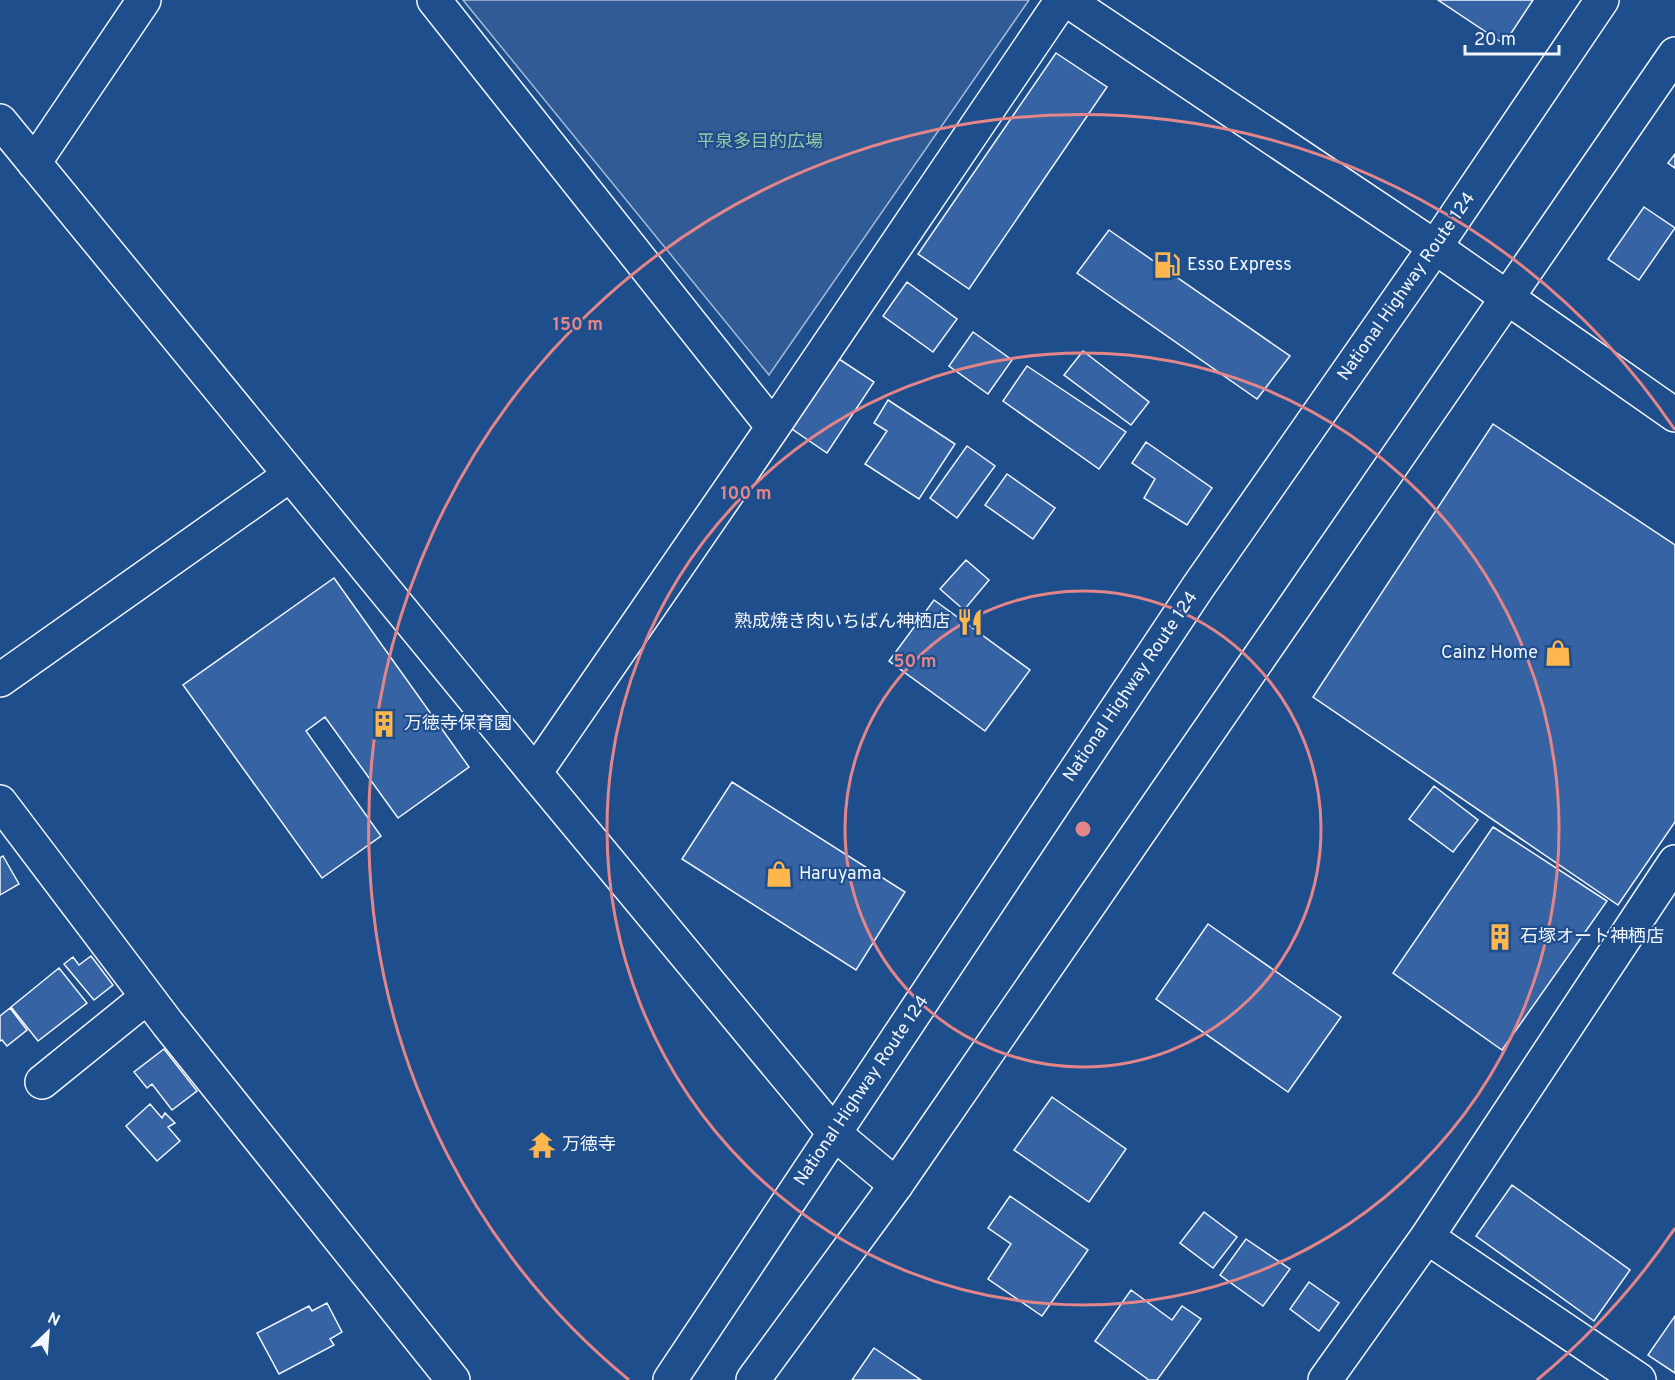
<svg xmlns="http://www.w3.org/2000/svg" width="1675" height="1380" font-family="Overpass,'Noto Sans JP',sans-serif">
<rect width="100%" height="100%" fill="#1f4e8c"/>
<!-- green -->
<path fill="#305b95" stroke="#a8bbd7" stroke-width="1.5" d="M463 0H1029L769 375Z"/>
<!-- building -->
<path fill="#3563a3" stroke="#f2f6ff" stroke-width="1.5" d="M1438 0H1533L1504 44Z
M1056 53 1107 87 969 289 918 254Z
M1675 154V168L1668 163Z
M1644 207 1675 228 1639 280 1608 259Z
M1109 230 1290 356 1257 399 1077 273Z
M907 282 957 319 933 352 883 316Z
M973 332 1012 360 988 394 949 366Z
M1083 351 1149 402 1131 425 1064 375Z
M839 359 874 382 827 453 792 429Z
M1027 366 1126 432 1099 469 1003 401Z
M888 400 955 444 919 499 865 464 887 431 874 423Z
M1493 424 1675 545V822L1618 905 1313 697Z
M1146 442 1212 488 1187 525 1144 498 1155 479 1132 463Z
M967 446 995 466 957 518 930 498Z
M1007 474 1055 508 1033 539 985 505Z
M966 560 989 580 964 610 940 589Z
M334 578 469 767 398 818 325 717 306 731 381 836 322 878 183 685Z
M934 600 1030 670 985 731 889 661Z
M732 782 905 892 856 970 682 859Z
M1434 786 1478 820 1453 852 1409 819Z
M1493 827 1607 901 1502 1050 1393 973Z
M3 856 19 884 0 895V858Z
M1208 924 1341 1017 1288 1092 1156 999Z
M91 956 113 985 94 1000 64 964 73 957 79 965Z
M59 968 87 1003 38 1041 11 1007Z
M10 1008 27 1030 7 1046 2 1040 0 1041V1016Z
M164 1049 197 1091 172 1110 152 1084 147 1088 134 1072Z
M1052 1097 1126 1149 1089 1202 1014 1150Z
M150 1104 162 1118 165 1113 175 1123 168 1127 180 1141 157 1161 126 1126Z
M1512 1185 1630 1270 1594 1321 1476 1236Z
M1010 1196 1088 1250 1042 1316 988 1279 1011 1244 988 1228Z
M1204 1212 1237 1237 1213 1268 1180 1243Z
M1246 1239 1290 1269 1263 1306 1220 1275Z
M1309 1282 1339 1303 1319 1331 1290 1309Z
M1131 1290 1172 1320 1182 1306 1201 1319 1157 1380H1149L1095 1341Z
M327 1303 342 1332 330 1339 334 1345 279 1374 257 1333 309 1306 312 1311Z
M1675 1316V1373L1648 1355Z
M874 1348 921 1380H852Z"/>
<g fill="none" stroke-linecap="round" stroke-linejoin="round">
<defs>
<path id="minor" d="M434 0 773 427
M1067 0 1435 247 1675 415
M0 121 535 773 834 1133 896 1185
M34 163 144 0
M0 680 290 475
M535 773 773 427 1062 0
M0 802 168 1024 453 1380
M42 1082 147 997
M1427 1237 1639 1380
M1325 1380 1427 1237 1675 862"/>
<path id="highway" d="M670 1380 1198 587 1435 247 1602 0
M753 1380 896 1185 1675 54"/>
</defs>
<!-- minor casing -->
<use href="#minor" stroke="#f2f6ff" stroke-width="36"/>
<!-- highway casing -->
<use href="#highway" stroke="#f2f6ff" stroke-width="36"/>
<!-- minor -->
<use href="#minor" stroke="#1f4e8c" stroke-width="33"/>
<!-- highway -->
<use href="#highway" stroke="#1f4e8c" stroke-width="33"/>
</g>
<!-- distance rings -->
<g fill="none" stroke="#e38589" stroke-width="3">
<circle cx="1083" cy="829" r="238"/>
<circle cx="1083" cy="829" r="476"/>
<path d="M1675 1228A714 714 0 0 1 1537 1380M629 1380A714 714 0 1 1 1675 430"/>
</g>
<!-- icons -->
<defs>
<symbol id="fuel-bare" viewBox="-9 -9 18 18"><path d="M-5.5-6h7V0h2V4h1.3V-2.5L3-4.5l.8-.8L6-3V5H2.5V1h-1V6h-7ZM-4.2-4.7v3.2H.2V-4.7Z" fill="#ffb74d" stroke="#1f4e8c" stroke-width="2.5" paint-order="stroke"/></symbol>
<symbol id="restaurant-bare" viewBox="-9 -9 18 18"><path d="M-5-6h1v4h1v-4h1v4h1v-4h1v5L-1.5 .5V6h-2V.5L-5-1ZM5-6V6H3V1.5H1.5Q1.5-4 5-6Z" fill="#ffb74d" stroke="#1f4e8c" stroke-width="2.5" paint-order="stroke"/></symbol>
<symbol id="shop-bare" viewBox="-9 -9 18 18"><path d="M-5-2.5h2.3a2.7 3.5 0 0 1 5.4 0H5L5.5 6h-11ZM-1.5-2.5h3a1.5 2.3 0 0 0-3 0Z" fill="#ffb74d" stroke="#1f4e8c" stroke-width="2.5" paint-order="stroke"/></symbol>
<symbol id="building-bare" viewBox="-9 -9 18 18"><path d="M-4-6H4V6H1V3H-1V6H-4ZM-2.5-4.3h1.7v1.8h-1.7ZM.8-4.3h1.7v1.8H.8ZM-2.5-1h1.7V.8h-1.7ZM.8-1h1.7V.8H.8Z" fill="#ffb74d" stroke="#1f4e8c" stroke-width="2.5" paint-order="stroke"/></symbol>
<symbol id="temple-bare" viewBox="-9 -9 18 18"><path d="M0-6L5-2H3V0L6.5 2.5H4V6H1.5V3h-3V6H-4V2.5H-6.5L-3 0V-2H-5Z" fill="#ffb74d" stroke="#1f4e8c" stroke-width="2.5" paint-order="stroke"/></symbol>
</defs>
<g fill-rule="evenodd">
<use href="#fuel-bare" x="1148" y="246" width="38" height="38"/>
<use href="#restaurant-bare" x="951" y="603" width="38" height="38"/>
<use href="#shop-bare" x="1539" y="634" width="38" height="38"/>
<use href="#building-bare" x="365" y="705" width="38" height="38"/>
<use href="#shop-bare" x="760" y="855" width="38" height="38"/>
<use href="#building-bare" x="1481" y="918" width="38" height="38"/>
<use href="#temple-bare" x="523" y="1126" width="38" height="38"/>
</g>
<g text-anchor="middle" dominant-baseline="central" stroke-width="4.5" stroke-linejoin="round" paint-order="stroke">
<!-- park labels -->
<g font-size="18" fill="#97c8a6" stroke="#1f4e8c">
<text x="760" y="142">平泉多目的広場</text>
</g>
<!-- poi labels -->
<g font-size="18" fill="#f2f6ff" stroke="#1f4e8c" text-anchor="start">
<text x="1187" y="265">Esso Express</text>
<text x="950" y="622" text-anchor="end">熟成焼き肉いちばん神栖店</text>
<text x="1538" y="653" text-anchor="end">Cainz Home</text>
<text x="404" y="724">万徳寺保育園</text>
<text x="799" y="874">Haruyama</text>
<text x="1520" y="937">石塚オート神栖店</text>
<text x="562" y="1145">万徳寺</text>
</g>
<!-- street labels -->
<g font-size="18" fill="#f2f6ff" stroke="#1f4e8c">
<text transform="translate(1407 287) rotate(-55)">National Highway Route 124</text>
<text transform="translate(1131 687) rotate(-56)">National Highway Route 124</text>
<text transform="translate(862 1091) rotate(-56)">National Highway Route 124</text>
</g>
</g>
<circle cx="1083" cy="829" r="9" fill="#e38589" stroke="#1f4e8c" stroke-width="3"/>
<g font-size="18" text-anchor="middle" font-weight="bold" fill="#e38589" stroke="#1f4e8c" stroke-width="4.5" stroke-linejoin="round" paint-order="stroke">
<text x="578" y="330">150 m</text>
<text x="746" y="499">100 m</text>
<text x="915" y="667">50 m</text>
</g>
<!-- north arrow -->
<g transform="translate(48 1332) rotate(25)" stroke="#1f4e8c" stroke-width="4.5" paint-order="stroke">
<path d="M0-4.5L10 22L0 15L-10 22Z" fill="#f2f6ff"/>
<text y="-9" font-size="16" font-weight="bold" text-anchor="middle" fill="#f2f6ff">N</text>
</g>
<!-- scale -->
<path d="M1465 45v9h94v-9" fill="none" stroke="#f2f6ff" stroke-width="3"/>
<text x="1474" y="45" font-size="18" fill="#f2f6ff" stroke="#1f4e8c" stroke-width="4.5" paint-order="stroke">20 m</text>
</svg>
